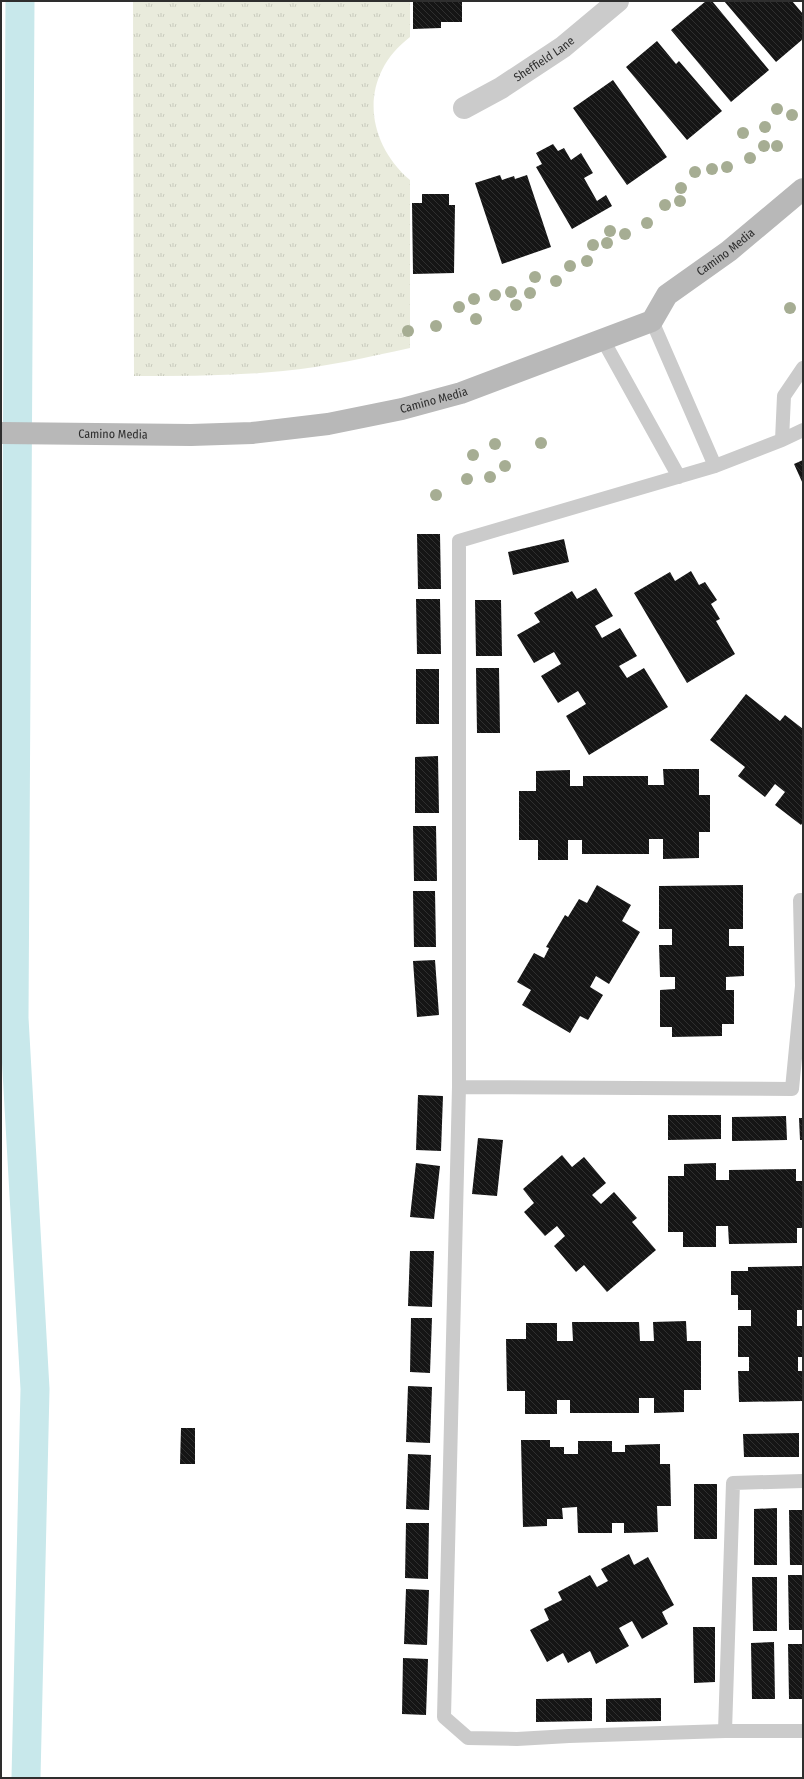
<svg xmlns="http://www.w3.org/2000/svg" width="804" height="1779" font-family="'Fira Sans Condensed',sans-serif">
<defs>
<pattern id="grass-tufts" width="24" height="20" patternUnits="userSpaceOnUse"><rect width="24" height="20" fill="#e9ebdc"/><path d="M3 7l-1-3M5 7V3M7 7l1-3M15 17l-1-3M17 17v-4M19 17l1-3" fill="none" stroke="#c8cabd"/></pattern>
<pattern id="building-back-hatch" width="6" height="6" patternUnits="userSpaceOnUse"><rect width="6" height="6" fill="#151515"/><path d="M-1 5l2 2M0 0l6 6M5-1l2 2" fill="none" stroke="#2f2f2f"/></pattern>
</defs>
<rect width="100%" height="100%" fill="#fff"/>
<!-- grass -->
<path fill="url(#grass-tufts)" d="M133 1H410V37C359 76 364 140 410 180V348C368 357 326 367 283 371 234 376 184 376 134 376Z"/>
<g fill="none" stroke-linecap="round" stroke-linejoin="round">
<!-- canal -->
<path stroke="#c8e8eb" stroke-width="29" d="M20 1 14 1018 35 1389 26 1778"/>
</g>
<!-- building -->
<path fill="url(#building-back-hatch)" d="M413 1H462V22H441V28L413 29Z
M706 1H712L769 70 731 102 671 30Z
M724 1H792L803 14V39L776 62Z
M657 41 676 64 679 61 722 111 687 140 626 67Z
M613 80 667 157 627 185 573 108Z
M553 144 558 151 564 148 571 160 581 153 593 173 584 178 597 201 606 195 612 206 572 229 536 167 542 164 536 153Z
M500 175 502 180 514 176 515 179 527 175 551 247 502 264 475 183Z
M422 194H449V205H455L454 273 413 274 412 203H422Z
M803 460V484L794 464Z
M417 534H440L441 589H418Z
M564 539 569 562 513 575 508 552Z
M691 571 699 585 705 582 717 600 711 604 720 619 716 621 735 654 687 683 634 593 670 572 675 581Z
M596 588 613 616 595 626 602 638 620 628 637 656 619 666 627 678 644 668 668 707 589 755 566 716 586 704 578 691 558 703 541 676 561 664 554 652 534 663 517 635 540 622 534 613 572 591 577 599Z
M416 599H440L441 654H417Z
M475 600H501L502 656H476Z
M476 668H499L500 733H477Z
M416 669H439V724H416Z
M746 694 780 721 785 715 803 729V822L801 825 775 805 785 792 775 784 765 797 738 776 745 767 710 740Z
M438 756 439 813H415V757Z
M663 769H699V795H710V832H699V858L663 859V839H649V854H582V840H568V860H538V840H519V791H536V771L570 770V786H583V776H648V785H664Z
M413 826H436L437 881H414Z
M597 885 631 905 622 921 640 932 609 984 596 976 590 987 603 995 588 1020 580 1016 570 1033 522 1005 531 990 517 982 534 953 544 958 549 948 546 947 565 915 568 917 579 899 587 903Z
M743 885V929H729V946H744V976L726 977V990H734V1024H722V1036L672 1037V1027H660V990L675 989V977H660L659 945H672V929H659V886Z
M413 891H435L436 947H414Z
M435 960 439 1015 417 1017 413 961Z
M418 1095 443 1096 441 1151 416 1150Z
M668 1115H721V1139L668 1140Z
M786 1116 787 1140 732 1141V1117Z
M799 1118H803V1140H800Z
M478 1138 503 1140 497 1196 472 1194Z
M562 1155 572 1167 584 1157 606 1183 592 1195 601 1204 614 1192 637 1218 632 1222 656 1250 607 1292 584 1265 576 1272 554 1246 565 1236 557 1226 545 1236 524 1212 534 1203 523 1189Z
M416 1163 440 1166 434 1219 410 1217Z
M716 1163V1180H729V1170L796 1169V1181H803V1228H797V1243L729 1244 728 1226H716V1247H683V1232H668V1176H684V1164Z
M410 1251H434L432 1307 408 1306Z
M803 1266V1310H797V1326H803V1357H798V1371H803V1401L739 1402 738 1371H749V1357H738V1326H751V1310H738V1295H731V1271H748V1267Z
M411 1318H432L430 1373 410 1372Z
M686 1321 687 1341H701V1390H684V1412L654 1413V1398H639V1413H570V1400H557V1414H525V1391H507L506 1339H526V1323H557V1341H573L572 1322H639L640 1341H654L653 1322Z
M408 1386 432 1387 430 1443 406 1442Z
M181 1428H195V1464H180Z
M799 1433V1457H744L743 1434Z
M521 1440H550V1447H564V1454H578V1441H612V1452H625V1445L660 1444V1464H670L671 1506H657L658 1532 624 1533V1523H612V1533H578L577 1507 562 1508 563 1519H547V1526L523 1527Z
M408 1454 431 1455 429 1510 406 1509Z
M694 1484H717V1539H694Z
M777 1508V1565H754V1509Z
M789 1510H803V1565H790Z
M406 1523H429L428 1579 405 1578Z
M629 1554 634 1565 648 1557 674 1605 662 1612 668 1624 642 1639 632 1621 619 1628 629 1646 596 1664 590 1651 568 1663 563 1653 547 1662 530 1630 549 1620 544 1609 562 1600 558 1592 590 1575 597 1587 608 1581 601 1569Z
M788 1575H803V1630H789Z
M752 1577H777V1631H753Z
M406 1589 429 1590 427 1645 404 1644Z
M693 1627H715V1682L694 1683Z
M774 1642 775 1699H752L751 1643Z
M788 1644H803V1699H789Z
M403 1658 428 1659 426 1715 402 1714Z
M592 1698V1721L536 1722V1699Z
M661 1698V1721L606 1722V1699Z"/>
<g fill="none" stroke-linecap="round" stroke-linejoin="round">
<!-- lane -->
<path stroke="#cbcbcb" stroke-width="14" d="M652 321 715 466
M603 340 679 477
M803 368 784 396 782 440 715 466 459 541V1087L444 1717 468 1738 517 1739 569 1736 725 1731H803
M782 440 803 430
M459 1087 792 1089 802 986 800 900H803
M725 1731 733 1483 803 1481"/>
<!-- street -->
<path stroke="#cbcbcb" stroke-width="22" id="s1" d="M464 108 501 88 563 47 618 1"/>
<!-- secondary -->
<path stroke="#b8b8b8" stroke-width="22" id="s2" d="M1 433 191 435 252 433 328 424 402 409 461 393 652 321 667 295 729 251 803 189"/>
</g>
<!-- trees -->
<g fill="#a6ad93">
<circle cx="777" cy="109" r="6"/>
<circle cx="792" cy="115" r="6"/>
<circle cx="765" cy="127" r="6"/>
<circle cx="743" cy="133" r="6"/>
<circle cx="764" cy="146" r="6"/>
<circle cx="777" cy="146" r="6"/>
<circle cx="750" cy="158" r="6"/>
<circle cx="727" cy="167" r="6"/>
<circle cx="712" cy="169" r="6"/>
<circle cx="695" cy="172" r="6"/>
<circle cx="681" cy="188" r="6"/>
<circle cx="680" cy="201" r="6"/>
<circle cx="665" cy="205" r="6"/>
<circle cx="647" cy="223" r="6"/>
<circle cx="610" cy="231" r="6"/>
<circle cx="625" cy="234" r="6"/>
<circle cx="607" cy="243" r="6"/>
<circle cx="593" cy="245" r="6"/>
<circle cx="587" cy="261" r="6"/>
<circle cx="570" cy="266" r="6"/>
<circle cx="535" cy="277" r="6"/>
<circle cx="556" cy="281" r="6"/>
<circle cx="511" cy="292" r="6"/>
<circle cx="530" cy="293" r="6"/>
<circle cx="495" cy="295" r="6"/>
<circle cx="474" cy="299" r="6"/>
<circle cx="516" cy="305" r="6"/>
<circle cx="459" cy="307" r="6"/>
<circle cx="790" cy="308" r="6"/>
<circle cx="476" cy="319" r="6"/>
<circle cx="436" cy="326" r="6"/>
<circle cx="408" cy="331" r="6"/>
<circle cx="541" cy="443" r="6"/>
<circle cx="495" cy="444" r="6"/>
<circle cx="473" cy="455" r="6"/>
<circle cx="505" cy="466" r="6"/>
<circle cx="490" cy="477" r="6"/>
<circle cx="467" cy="479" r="6"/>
<circle cx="436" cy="495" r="6"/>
</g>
<g text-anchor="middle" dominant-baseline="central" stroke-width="4" stroke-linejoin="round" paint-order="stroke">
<!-- street labels -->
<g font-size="12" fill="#2e2e2e" stroke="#fff">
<text stroke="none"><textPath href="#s1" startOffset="94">Sheffield Lane</textPath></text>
<text stroke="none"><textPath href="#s2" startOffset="771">Camino Media</textPath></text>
<text stroke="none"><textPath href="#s2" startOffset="436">Camino Media</textPath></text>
<text stroke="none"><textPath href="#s2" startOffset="112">Camino Media</textPath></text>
</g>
</g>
<!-- border -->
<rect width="804" height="1779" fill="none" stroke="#2e2e2e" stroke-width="4"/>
</svg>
